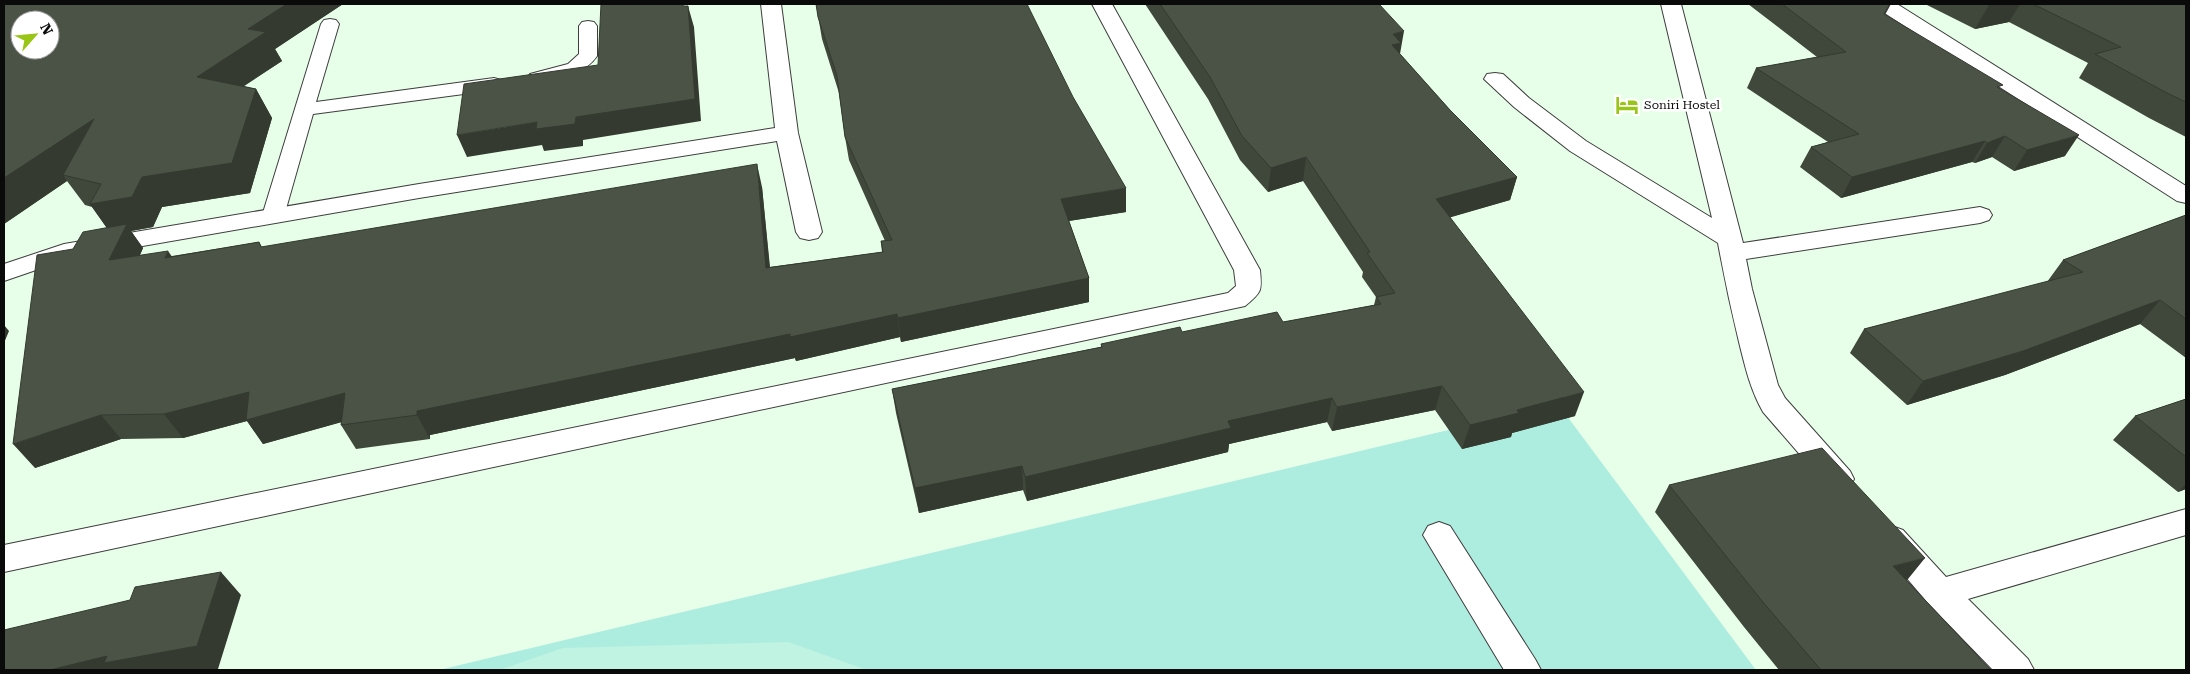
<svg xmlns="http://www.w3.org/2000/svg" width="2190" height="674" font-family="'Roboto Serif',serif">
<rect width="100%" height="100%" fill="#e7ffe9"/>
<!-- green -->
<path fill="#adeddf" d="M1558 404 1756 670H439Z"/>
<!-- pitch -->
<path fill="#c0f3e1" d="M788 642 867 670H499L563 648Z"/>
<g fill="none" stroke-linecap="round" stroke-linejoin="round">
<defs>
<path id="lane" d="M330 19 336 20 339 24 316 102 494 78 501 80 503 84 501 88 494 90 313 114 284 216 281 221 273 223 265 221 262 216 321 24 324 20Z
M588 21 594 22 597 26V56C584 75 558 78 537 84L530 82 528 78 530 74 568 64 579 54V26L582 22Z"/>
<path id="street" d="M761 4H781L798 133 822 232 818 238 809 240 800 238 796 232 777 141 419 198 68 259 4 281V264L64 244 419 184 775 128Z
M1092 4H1112L1260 270C1262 291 1262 292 1245 306L4 572V545L1228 293 1236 286 1234 270Z
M1661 4H1681L1743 243 1980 207 1989 210 1992 215 1989 220 1980 223 1746 259 1752 289 1778 385 1785 398 1850 471 1854 479 1850 487 1839 491 1828 487 1763 412C1750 389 1745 366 1739 342 1731 309 1724 276 1718 243L1570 151 1514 107 1484 79 1487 74 1495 73 1503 74 1529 98 1586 141 1712 218Z
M1883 4H1897L2186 186V203L2177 201 1883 12 1880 8Z
M2186 509V535L1968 599 2028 659 2034 670H1993L1928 603 1881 548 1876 539 1881 530 1892 526 1903 530 1946 577Z
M1439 522 1450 526 1535 659 1541 670H1504L1423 535 1428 526Z"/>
</defs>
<!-- lane casing -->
<use href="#lane" stroke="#3d3d3d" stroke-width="2"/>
<!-- street casing -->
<use href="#street" stroke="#3d3d3d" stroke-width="2"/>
<!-- lane -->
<use href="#lane" fill="#fff" fill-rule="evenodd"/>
<!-- street -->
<use href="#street" fill="#fff" fill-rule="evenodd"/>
</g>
<!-- wall -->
<path fill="#40473b" d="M4 4H343L275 49 282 61 243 86 256 89 272 118 250 193 162 207 153 227 131 231 143 248 140 255 172 256 259 242 262 247 762 187 770 267 882 252 881 241H885L849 160 845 137 839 93 822 39 816 4 1126 212 1069 221 1089 278V302L901 342 900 337 796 361 795 358 430 435V439L356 449 341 425V422L263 444 247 421 183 438 121 439 35 468 73 249 107 228 92 207 85 205 67 181 4 224Z
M1145 4H1379L1400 54 1450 110 1517 177 1510 200 1450 217 1575 416 1512 433 1511 437 1462 449 1435 410 1332 431 1327 422 1229 444 1228 452 1027 501 1023 490 919 513 896 413 892 389 1101 347V344L1182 332 1283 322 1374 305 1376 297 1362 277 1363 272 1303 181 1268 192 1240 160 1208 99Z
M1748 4H1891L1885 15 2001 89 2065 156 2014 171 1992 157 1975 163 1972 162 1841 198 1800 167 1811 147 1828 142 1747 88 1756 68 1817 57Z
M1925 4H2186V137L2149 118 2079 78 2088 63 2009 22 1975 29Z
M2186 215V358L2140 324 2005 375 1907 405 1850 353 1864 329 2047 282 2063 260Z
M2186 399V489L2178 492 2113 440 2135 416Z
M1669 485 1907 581 1991 670H1779L1744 627 1655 512Z"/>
<!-- shaded-wall -->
<path fill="#343a30" d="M287 4H343L275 49 282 61 214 106 197 77 248 29Z
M1996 4H2020L2009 22 1975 29 1989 5Z
M688 6 694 27 701 121 583 140V146L544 151 542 145 467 157 457 135 537 122 576 117Z
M1404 31 1400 54 1388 56 1393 34Z
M256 89 272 118 250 193 162 207 153 227 131 231 143 248 127 284 109 260 111 234 90 204 142 177Z
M94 119 63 175 67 181 4 224V178Z
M2079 135 2065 156 2014 171 2027 150Z
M2005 136 1992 157 1975 163 1987 143Z
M1985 141 1972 162 1841 198 1852 177Z
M1306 157 1303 181 1268 192 1271 168Z
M757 164 762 187 772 292 766 268Z
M1517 177 1510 200 1431 223 1436 199Z
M1126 188V212L1062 222 1061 199Z
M168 251 185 275 165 258Z
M1089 278V302L901 342 898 318Z
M2160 300 2140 324 2005 375 1907 405 1923 381Z
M897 314 900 337 796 361 795 358 430 435V439L417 415V411L790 334Z
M4 325 9 331 4 343Z
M1442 386 1435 410 1332 431 1337 407Z
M249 392 345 393 360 417 263 444 247 421 183 438 164 414Z
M1584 392 1575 416 1512 433 1511 437 1462 449 1470 425 1517 410Z
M1332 398 1327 422 1229 444 1228 452 1027 501 1025 477 1228 421Z
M101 415 121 439 35 468 13 444Z
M1022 466 1023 490 919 513 915 488Z
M2186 484V489L2178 492Z
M1925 558 1904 584 1893 566Z
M221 572 241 595 218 669 210 670H50Z"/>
<!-- building -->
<path fill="#4a5345" stroke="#343a30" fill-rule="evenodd" d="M4 4H287L248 29 266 32 197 77 256 89 232 163 142 177 132 197 90 204 101 184 63 175 94 119 4 178ZM20 20H50V50H20Z
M601 4H683V6H688L695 99 576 117 575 124 536 129 537 122 457 135 464 84 598 65Z
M816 4H1027L1073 97 1126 188 1061 199 1089 278 898 318 897 314 790 337V334L417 411V415L341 425 345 393 246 420 249 392 164 414 101 415 13 444 37 255 73 249 83 232 127 224 109 260 168 251 165 258 259 242 261 247 757 164 766 268 883 252 881 241 892 240 845 137 837 76 818 17Z
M1160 4H1379L1404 31 1393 34 1401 43 1392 45 1450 110 1517 177 1436 199 1584 392 1517 410 1519 413 1470 425 1442 386 1337 407 1332 398 1228 421 1231 428 1025 477 1022 466 915 488 892 389 1102 347 1101 344 1180 327 1182 332 1277 312 1283 322 1381 304 1376 297 1395 293 1367 253 1370 252 1306 157 1271 168 1242 136 1210 77Z
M1782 4H1890L1884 14 2003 85 1997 87 2079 135 2027 150 2005 136 1987 143 1985 141 1852 177 1811 147 1859 134 1756 68 1846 52Z
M2033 4H2186V102L2167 93 2095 54 2121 47Z
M2186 215V319L2160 300 2023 351 1923 381 1864 329 2083 272 2063 260Z
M2186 399V457L2135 416Z
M1822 448 1925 558 1893 566 1991 670H1821L1762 601 1669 485Z
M221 572 197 646 104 663 107 656 50 670H4V630L130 600 135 587Z"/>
<!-- icons -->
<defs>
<symbol id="hotel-bare" viewBox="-9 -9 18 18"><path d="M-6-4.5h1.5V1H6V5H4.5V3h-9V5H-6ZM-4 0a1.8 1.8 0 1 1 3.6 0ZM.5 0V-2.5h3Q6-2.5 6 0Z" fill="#99c516" stroke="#fff" stroke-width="2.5" paint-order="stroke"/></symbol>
</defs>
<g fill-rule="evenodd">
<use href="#hotel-bare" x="1611" y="89" width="32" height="32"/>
</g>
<g text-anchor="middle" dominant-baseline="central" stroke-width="5" stroke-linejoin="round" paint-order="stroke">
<!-- poi labels -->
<g font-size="12" fill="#0a0a0a" stroke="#fff" text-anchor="start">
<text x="1644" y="105">Soniri Hostel</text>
</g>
</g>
<!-- border -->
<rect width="2190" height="674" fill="none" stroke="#0a0a0a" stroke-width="10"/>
<!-- north arrow -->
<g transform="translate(35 35) rotate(63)"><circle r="24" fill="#ffffff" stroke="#9d9d9d"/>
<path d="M0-4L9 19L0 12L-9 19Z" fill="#99c516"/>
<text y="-8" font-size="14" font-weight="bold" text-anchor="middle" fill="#0a0a0a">N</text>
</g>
</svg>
